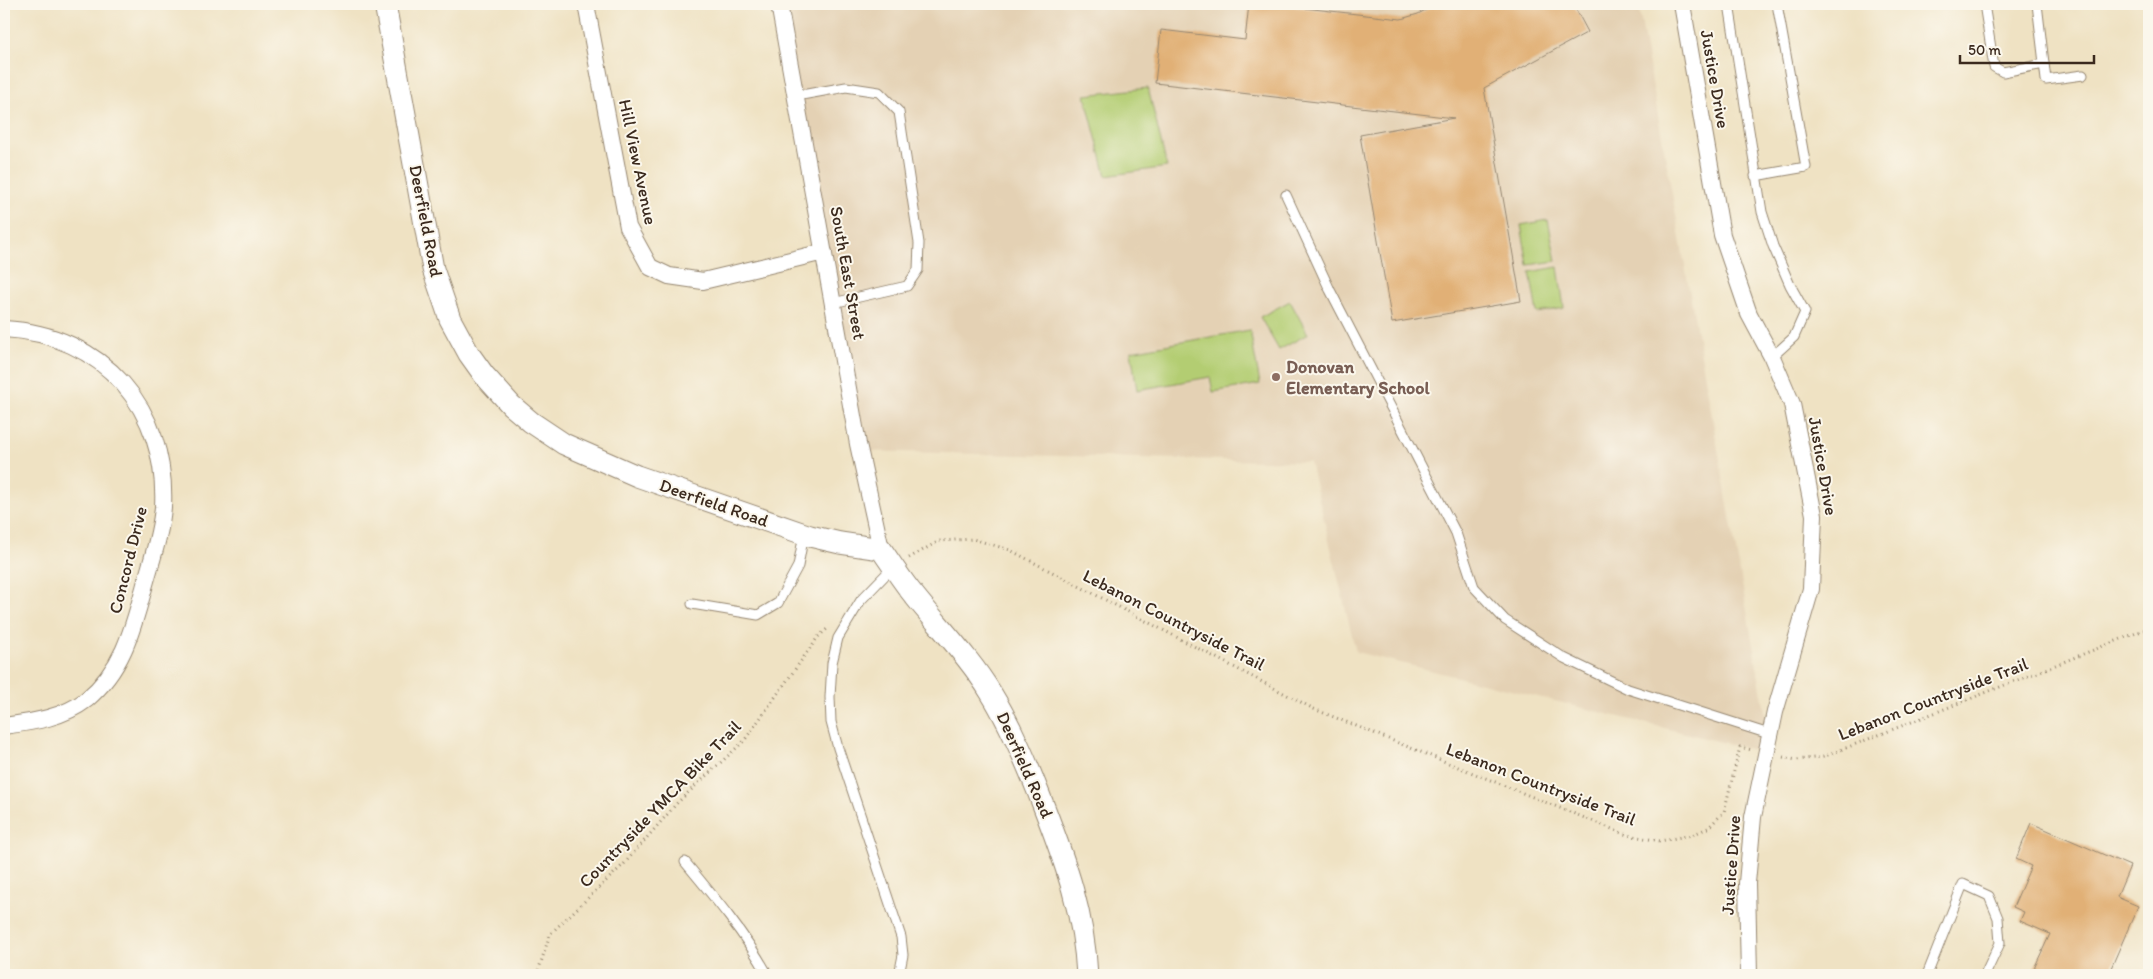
<svg xmlns="http://www.w3.org/2000/svg" width="2153" height="979" font-family="Itim,sans-serif">
<rect width="100%" height="100%" fill="#fbf7ec"/>
<filter id="ink" filterUnits="userSpaceOnUse"><feTurbulence type="fractalNoise" baseFrequency=".02" numOctaves="2"/><feDisplacementMap in="SourceGraphic" scale="10" xChannelSelector="R" yChannelSelector="G"/><feConvolveMatrix kernelMatrix="1 2 1 2 8 2 1 2 1" color-interpolation-filters="sRGB"/></filter>
<filter id="wash" filterUnits="userSpaceOnUse"><feTurbulence type="fractalNoise" baseFrequency=".0096" numOctaves="4" result="noise"/><feDisplacementMap in="SourceGraphic" scale="20" xChannelSelector="R" yChannelSelector="G"/><feGaussianBlur stdDeviation="1.12" result="paint"/><feColorMatrix in="noise" values="0 0 0 0 0 0 0 0 0 0 0 0 0 0 0 0 0 1.4 0 .05"/><feComposite in="paint" operator="in"/></filter>
<g filter="url(#wash)">
<rect width="100%" height="100%" fill="#efe2c3"/>
<!-- built -->
<path fill="#e4d1b4" d="M779 4H1638L1769 734 1766 753 1356 652 1310 462 860 451Z"/>
<!-- green -->
<path fill="#b3cd72" stroke="#777c48" d="M1148 88 1167 167 1106 176 1085 95Z
M1548 220 1556 261 1528 265 1521 225Z
M1558 267 1564 308 1537 313 1530 272Z
M1290 301 1308 334 1279 350 1260 317Z
M1250 330 1260 384 1213 392 1210 377 1137 390 1131 351Z"/>
<g id="blocks">
<!-- building -->
<path fill="#e1b076" d="M1249 4H1269L1401 19 1418 14 1437 4H1573L1588 32 1484 88 1521 301 1392 323 1360 135 1454 118 1155 83 1161 30 1245 40Z
M2031 823 2130 866 2117 897 2138 906 2108 975H2031L2050 934 2020 921 2024 912 2013 907 2031 866 2016 859Z"/>
</g>
</g>
<g filter="url(#ink)">
<use href="#blocks" fill-opacity="0" stroke="#958670" stroke-width="1"/>
<g fill="none" stroke-linecap="round" stroke-linejoin="round">
<defs>
<path id="service" d="M1729 4 1762 212 1773 246 1790 285 1805 312 1794 337 1772 357
M1984 4 1994 67 2003 72 2044 64
M2037 4 2046 80 2083 75
M796 96 846 87 879 92 899 112 919 243 918 270 907 286 833 303
M1755 176 1806 167 1777 4
M1286 195 1330 290 1456 533 1474 587 1505 620 1564 658 1628 689 1769 734
M893 567 861 600 838 638 832 663 830 697 831 722 838 748 901 937 903 955 899 975
M692 604 758 615 778 603 798 566 804 534
M685 862C715 898 745 934 768 975
M1927 975 1963 884 1989 896 1998 918 2000 943 1985 975"/>
<path id="minor" d="M586 4 628 227 650 267 669 276 703 281 824 252
M779 4 858 444 881 549
M1682 4 1722 235 1749 314 1772 357 1792 404 1814 515 1811 589 1775 712 1753 817 1747 883 1749 975
M4 329C103 334 168 409 163 507 161 534 151 562 144 588 132 632 122 670 86 700 63 718 32 722 4 726"/>
<path id="tertiary" d="M385 4 433 269 450 319 469 354 484 375 511 405 531 422 564 444 637 476 810 536 840 543 881 549C890 562 899 576 909 589 936 624 968 655 991 693 1013 729 1029 768 1044 807 1066 864 1084 914 1087 975"/>
</defs>
<!-- service casing -->
<use href="#service" stroke="#958670" stroke-width="11"/>
<!-- minor casing -->
<use href="#minor" stroke="#958670" stroke-width="18"/>
<!-- tertiary casing -->
<use href="#tertiary" stroke="#958670" stroke-width="23"/>
<!-- path -->
<path stroke="#958670" stroke-width="3" stroke-dasharray="1 4" stroke-linecap="butt" d="M909 558 939 541 973 539 1010 550 1314 709 1627 835 1660 841 1692 835 1708 828 1724 812 1740 747 1752 750
M1783 757 1796 760 1823 757 2149 628
M537 975 550 934 624 864 678 802 744 741 818 637 827 629"/>
<!-- service -->
<use href="#service" stroke="#fff" stroke-width="9"/>
<!-- minor -->
<use href="#minor" stroke="#fff" stroke-width="16"/>
<!-- tertiary -->
<use href="#tertiary" stroke="#fff" stroke-width="21"/>
</g>
</g>
<!-- markers -->
<circle fill="#8d6e63" stroke="#fbf7ec" stroke-width="2" cx="1276" cy="377" r="5"/>
<g text-anchor="middle" dominant-baseline="central" stroke-width="4" stroke-linejoin="round" paint-order="stroke">
<!-- street labels -->
<g font-size="18" fill="#3b2a1e" stroke="#fbf7ec">
<text transform="translate(1715 79) rotate(80)">Justice Drive</text>
<text transform="translate(638 162) rotate(78)">Hill View Avenue</text>
<text transform="translate(426 221) rotate(79)">Deerfield Road</text>
<text transform="translate(848 273) rotate(80)">South East Street</text>
<text transform="translate(1823 466) rotate(80)">Justice Drive</text>
<text transform="translate(714 503) rotate(19)">Deerfield Road</text>
<text transform="translate(128 560) rotate(-76)">Concord Drive</text>
<text transform="translate(1174 620) rotate(27)">Lebanon Countryside Trail</text>
<text transform="translate(1933 699) rotate(-21)">Lebanon Countryside Trail</text>
<text transform="translate(1025 765) rotate(66)">Deerfield Road</text>
<text transform="translate(1541 784) rotate(21)">Lebanon Countryside Trail</text>
<text transform="translate(660 804) rotate(-46)">Countryside YMCA Bike Trail</text>
<text transform="translate(1731 865) rotate(-86)">Justice Drive</text>
</g>
<!-- education labels -->
<g font-size="18" font-weight="bold" fill="#785e54" stroke="#fbf7ec" text-anchor="start">
<text x="1286" y="367">Donovan<tspan x="1286" dy="21">Elementary School</tspan></text>
</g>
</g>
<!-- margin -->
<rect width="2153" height="979" fill="none" stroke="#fbf7ec" stroke-width="20"/>
<!-- scale -->
<path d="M1960 55v8h134v-8" fill="none" stroke="#3b2a1e" stroke-width="2.5"/>
<text x="1968" y="55" font-size="15" fill="#3b2a1e" stroke="#fbf7ec" stroke-width="4" paint-order="stroke">50 m</text>
</svg>
